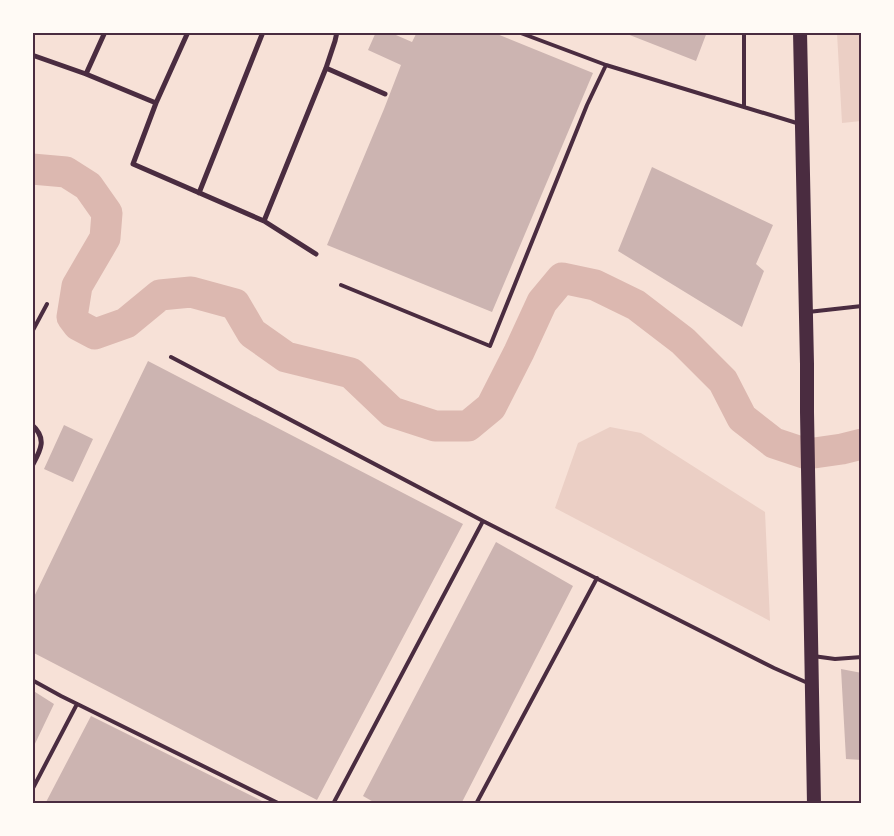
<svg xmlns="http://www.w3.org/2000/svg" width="894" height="836" font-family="Figtree,sans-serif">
<rect width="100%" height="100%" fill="#f7e1d7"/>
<!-- green -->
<path fill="#ebcfc5" d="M837 33H861V121L842 123Z
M610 427 641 433 765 512 770 621 555 508 578 443Z"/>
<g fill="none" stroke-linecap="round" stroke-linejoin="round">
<!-- river -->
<path stroke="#dcb8b0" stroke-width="31" d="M32 169 66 172 88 186 107 213 105 238 77 286 72 317 78 325 95 334 126 323 160 295 191 292 235 304 252 333 286 357 351 373 392 412 435 426H468L491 407 519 352 542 302 562 278 595 285 636 305 683 341 723 381 742 418 774 443 807 454 842 449 862 444"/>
</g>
<!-- building -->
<path fill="#ccb4b1" d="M376 32H389L412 42 417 32H492L593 73 492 312 327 245 384 109 401 65 368 50Z
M622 32H707L696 61Z
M652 167 773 225 756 264 764 271 742 327 618 251Z
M148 361 463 524 317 800 32 652V601Z
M64 425 93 439 73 482 44 469Z
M496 542 573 586 461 804H377L363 796Z
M841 669 862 673V760L846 759Z
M32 690 54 704 32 750Z
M91 716 268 804H45Z"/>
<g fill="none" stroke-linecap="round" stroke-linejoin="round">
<!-- service -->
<path stroke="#4a2c40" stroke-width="4" d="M518 32 606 65 800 124
M744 107V32
M341 285 490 346 587 105 606 65
M808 312 862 306
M32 332 47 304
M171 357 483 521 774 668 810 684
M813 656 835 659 862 657
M32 680 61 696 280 804
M32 790 77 704
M333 804 483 521
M476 804 597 578"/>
<!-- minor -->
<path stroke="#4a2c40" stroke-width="5" d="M188 32 156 103 133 164 264 221 316 254
M32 55 86 74 156 103
M326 68 385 94
M86 74 105 32
M199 193 263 32
M264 221 326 68 335 41 337 32
M32 425C48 439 40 451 32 466"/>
<!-- trunk -->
<path stroke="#4a2c40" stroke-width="14" d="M800 32 807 364V412L814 804"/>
</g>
<!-- border -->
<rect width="894" height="836" fill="none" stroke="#fffaf5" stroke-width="68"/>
<rect x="34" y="34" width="826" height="768" fill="none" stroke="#4a2c40" stroke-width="2"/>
</svg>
